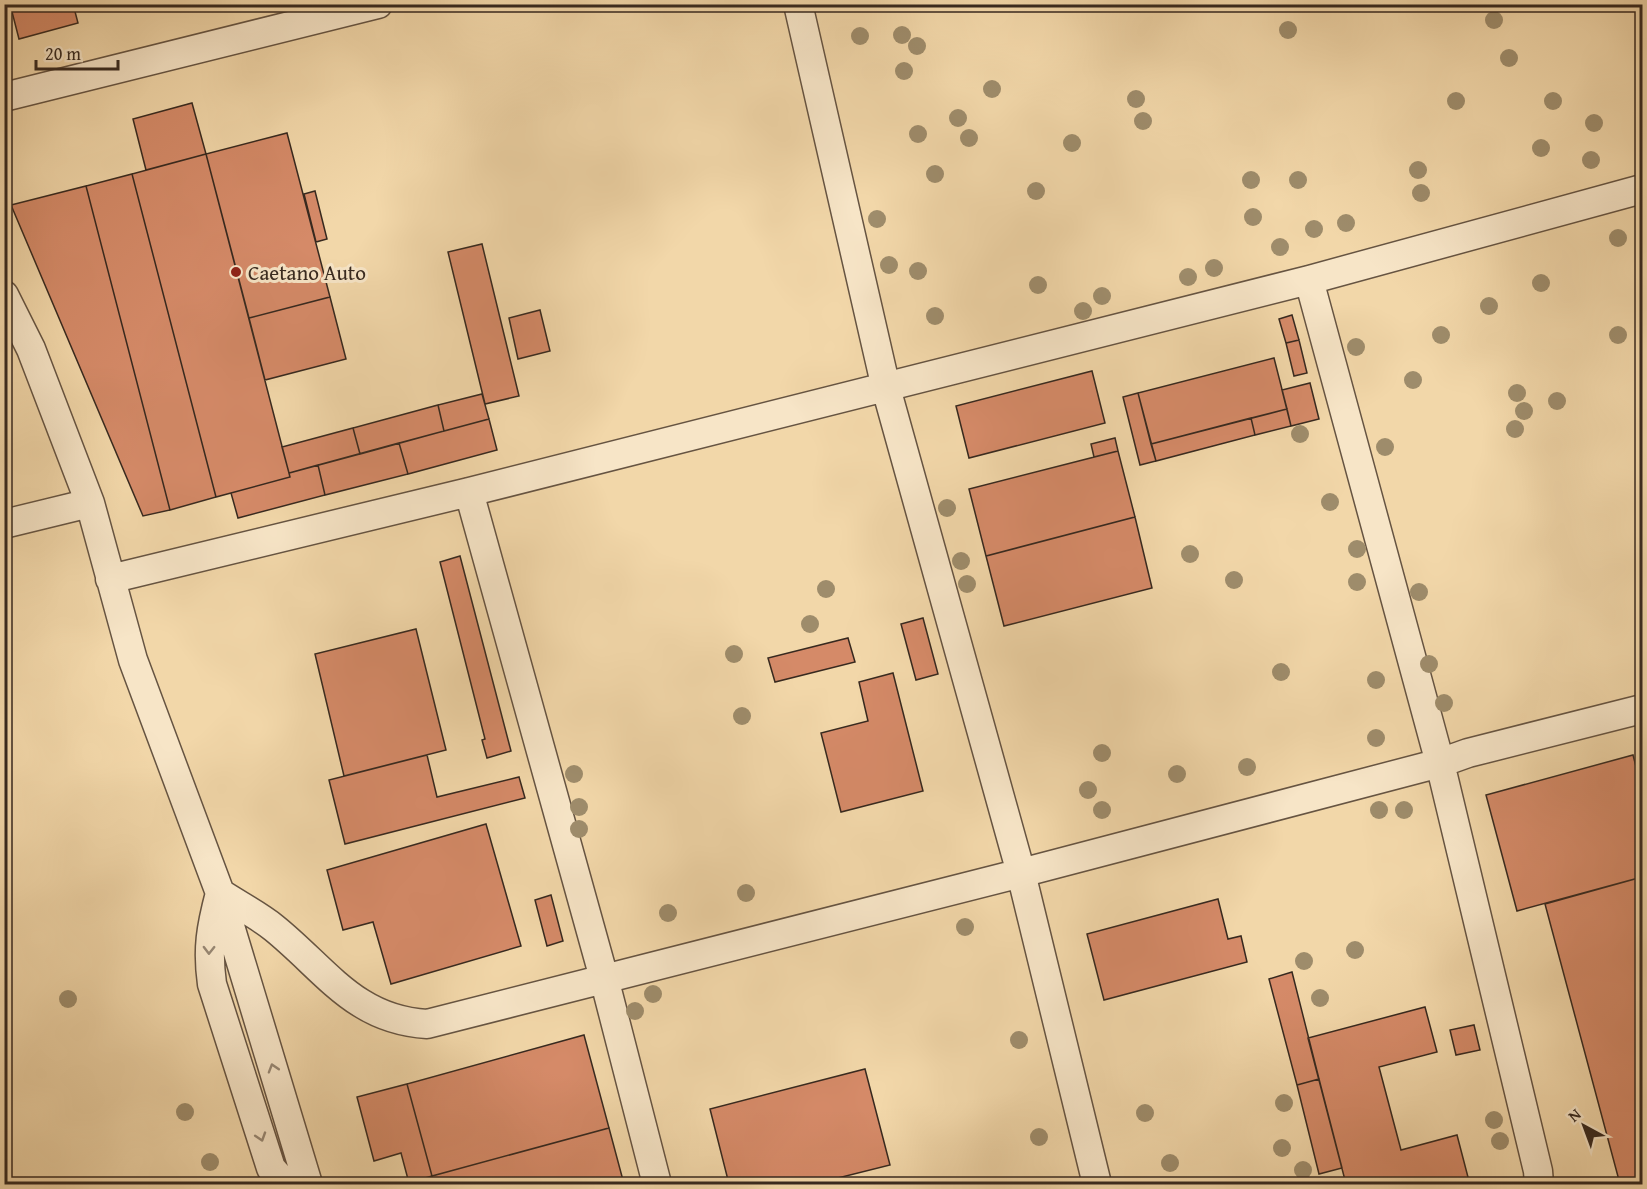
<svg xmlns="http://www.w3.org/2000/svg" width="1647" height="1189" font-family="'Gentium Book Plus',serif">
<rect width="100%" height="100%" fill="#f2d7a9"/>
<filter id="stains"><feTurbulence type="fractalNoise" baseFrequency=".00333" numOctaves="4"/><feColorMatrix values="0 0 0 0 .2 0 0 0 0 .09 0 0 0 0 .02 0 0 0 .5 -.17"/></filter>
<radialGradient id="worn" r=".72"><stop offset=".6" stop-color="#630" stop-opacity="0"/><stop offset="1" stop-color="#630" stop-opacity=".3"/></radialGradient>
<!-- building -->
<path fill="#d58a68" stroke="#37291f" stroke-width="1.5" d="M10 4H73L78 23 19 39Z
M192 103 206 154 146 170 133 119Z
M287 133 330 297 249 318 206 154Z
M206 154 290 477 216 497 132 174Z
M132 174 216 497 170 510 86 186Z
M86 186 170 510 143 516 11 205Z
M315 191 327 239 316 242 304 194Z
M482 244 519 396 485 404 448 252Z
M330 297 346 359 265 380 249 318Z
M540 310 550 351 518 359 509 318Z
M1292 315 1299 340 1286 343 1279 319Z
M1299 340 1307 373 1294 376 1286 343Z
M1274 358 1287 409 1151 444 1138 393Z
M1092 371 1105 423 969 458 956 406Z
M1310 383 1319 419 1291 426 1282 390Z
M1138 393 1156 461 1140 465 1123 397Z
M482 394 489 419 444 431 438 405Z
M438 405 444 431 360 454 353 428Z
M1287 409 1291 426 1255 435 1251 418Z
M1251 418 1255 435 1156 461 1151 444Z
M489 419 497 450 408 474 399 443Z
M353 428 360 454 289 473 282 447Z
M1115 438 1118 451 1094 457 1091 444Z
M399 443 408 474 325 495 318 465Z
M1118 451 1135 517 986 556 969 489Z
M318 465 325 495 238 518 231 493 290 477 289 473Z
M1135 517 1152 588 1004 626 986 556Z
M460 556 511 751 487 758 482 740 485 739 440 562Z
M923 618 938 674 916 680 901 624Z
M416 629 446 750 344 776 315 654Z
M848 638 855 662 775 682 768 658Z
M893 673 923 791 841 812 821 733 868 721 859 682Z
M427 755 437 797 519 777 525 798 345 844 329 780Z
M1633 755 1642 790V877L1517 911 1486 795Z
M486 824 521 946 391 984 373 922 343 930 327 870Z
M1642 877V1184H1620L1545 904Z
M551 895 563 941 547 946 535 900Z
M1218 899 1228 939 1241 936 1247 962 1104 1000 1087 934Z
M1292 972 1319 1079 1297 1085 1269 979Z
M1425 1007 1437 1052 1379 1067 1401 1150 1457 1135 1469 1181 1458 1184H1346L1308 1038Z
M1474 1025 1480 1050 1456 1055 1450 1030Z
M584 1035 609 1128 432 1176 407 1084Z
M865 1069 890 1165 814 1184H729L710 1109Z
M1319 1079 1342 1168 1319 1174 1297 1085Z
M407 1084 432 1176 409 1183 401 1153 374 1161 357 1097Z
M609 1128 624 1184H434L432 1176Z
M432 1176 434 1184H402L409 1183Z"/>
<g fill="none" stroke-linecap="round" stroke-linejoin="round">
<defs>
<path id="minor" d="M798 4 886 388 1021 873 1097 1184
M4 97 378 4
M1309 280 1440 763 1538 1171 1539 1184
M4 295 31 349 90 503 133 660 220 893 308 1184
M469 492 604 978 657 1184
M4 524 90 503
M110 579 469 492 1309 280 1642 189
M220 893C238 905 258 915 274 928 326 970 355 1020 427 1024L1021 873 1440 763 1468 753 1642 709
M220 893C211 927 207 949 212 984L271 1168 285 1184"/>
</defs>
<!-- minor casing -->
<use href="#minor" stroke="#665442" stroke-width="31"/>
<!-- minor -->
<use href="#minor" stroke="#f7e5c7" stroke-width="28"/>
</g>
<!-- trees -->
<g fill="#9e8c6b">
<circle cx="1494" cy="20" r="9"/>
<circle cx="1288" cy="30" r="9"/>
<circle cx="902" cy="35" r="9"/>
<circle cx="860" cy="36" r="9"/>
<circle cx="917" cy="46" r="9"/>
<circle cx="1509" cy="58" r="9"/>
<circle cx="904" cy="71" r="9"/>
<circle cx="992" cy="89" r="9"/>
<circle cx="1136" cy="99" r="9"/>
<circle cx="1456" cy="101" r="9"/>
<circle cx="1553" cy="101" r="9"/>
<circle cx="958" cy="118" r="9"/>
<circle cx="1143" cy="121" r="9"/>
<circle cx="1594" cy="123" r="9"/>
<circle cx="918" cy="134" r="9"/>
<circle cx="969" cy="138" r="9"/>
<circle cx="1072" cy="143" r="9"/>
<circle cx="1541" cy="148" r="9"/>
<circle cx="1591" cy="160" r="9"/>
<circle cx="1418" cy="170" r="9"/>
<circle cx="935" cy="174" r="9"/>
<circle cx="1251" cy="180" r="9"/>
<circle cx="1298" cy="180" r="9"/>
<circle cx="1036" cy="191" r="9"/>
<circle cx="1421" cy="193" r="9"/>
<circle cx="1253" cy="217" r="9"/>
<circle cx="877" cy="219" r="9"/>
<circle cx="1346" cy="223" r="9"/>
<circle cx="1314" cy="229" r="9"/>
<circle cx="1618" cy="238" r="9"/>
<circle cx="1280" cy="247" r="9"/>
<circle cx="889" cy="265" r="9"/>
<circle cx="1214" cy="268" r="9"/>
<circle cx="918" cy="271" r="9"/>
<circle cx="1188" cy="277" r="9"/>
<circle cx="1541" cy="283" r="9"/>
<circle cx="1038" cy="285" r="9"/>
<circle cx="1102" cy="296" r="9"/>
<circle cx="1489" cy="306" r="9"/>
<circle cx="1083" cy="311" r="9"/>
<circle cx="935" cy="316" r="9"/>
<circle cx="1441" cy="335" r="9"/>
<circle cx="1618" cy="335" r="9"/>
<circle cx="1356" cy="347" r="9"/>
<circle cx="1413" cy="380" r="9"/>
<circle cx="1517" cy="393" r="9"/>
<circle cx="1557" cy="401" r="9"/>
<circle cx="1524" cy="411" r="9"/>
<circle cx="1515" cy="429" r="9"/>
<circle cx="1300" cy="434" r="9"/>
<circle cx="1385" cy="447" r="9"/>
<circle cx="1330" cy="502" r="9"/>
<circle cx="947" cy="508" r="9"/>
<circle cx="1357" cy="549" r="9"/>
<circle cx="1190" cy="554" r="9"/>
<circle cx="961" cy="561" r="9"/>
<circle cx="1234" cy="580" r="9"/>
<circle cx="1357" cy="582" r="9"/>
<circle cx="967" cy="584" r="9"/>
<circle cx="826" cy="589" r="9"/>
<circle cx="1419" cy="592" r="9"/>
<circle cx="810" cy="624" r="9"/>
<circle cx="734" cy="654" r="9"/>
<circle cx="1429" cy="664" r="9"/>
<circle cx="1281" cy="672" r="9"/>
<circle cx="1376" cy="680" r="9"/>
<circle cx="1444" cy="703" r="9"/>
<circle cx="742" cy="716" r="9"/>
<circle cx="1376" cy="738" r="9"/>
<circle cx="1102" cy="753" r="9"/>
<circle cx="1247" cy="767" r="9"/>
<circle cx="574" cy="774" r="9"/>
<circle cx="1177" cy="774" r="9"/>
<circle cx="1088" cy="790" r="9"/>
<circle cx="579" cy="807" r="9"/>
<circle cx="1102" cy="810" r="9"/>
<circle cx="1379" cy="810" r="9"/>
<circle cx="1404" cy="810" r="9"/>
<circle cx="579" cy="829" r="9"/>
<circle cx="746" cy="893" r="9"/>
<circle cx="668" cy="913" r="9"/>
<circle cx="965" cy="927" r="9"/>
<circle cx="1355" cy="950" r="9"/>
<circle cx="1304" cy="961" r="9"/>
<circle cx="653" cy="994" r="9"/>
<circle cx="1320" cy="998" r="9"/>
<circle cx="68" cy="999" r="9"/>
<circle cx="635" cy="1011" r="9"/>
<circle cx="1019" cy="1040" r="9"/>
<circle cx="1284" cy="1103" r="9"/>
<circle cx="185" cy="1112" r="9"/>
<circle cx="1145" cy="1113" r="9"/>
<circle cx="1494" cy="1120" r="9"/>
<circle cx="1039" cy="1137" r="9"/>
<circle cx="1500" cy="1141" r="9"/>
<circle cx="1282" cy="1148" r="9"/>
<circle cx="210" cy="1162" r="9"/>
<circle cx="1170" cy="1163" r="9"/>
<circle cx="1303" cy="1170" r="9"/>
</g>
<!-- one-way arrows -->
<defs><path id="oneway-chevron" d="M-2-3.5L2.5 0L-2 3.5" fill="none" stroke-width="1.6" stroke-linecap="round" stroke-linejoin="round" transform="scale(1.5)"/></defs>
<g stroke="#978773">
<use href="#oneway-chevron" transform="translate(209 950) rotate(91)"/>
<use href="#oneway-chevron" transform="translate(273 1068) rotate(-107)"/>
<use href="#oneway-chevron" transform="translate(261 1137) rotate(72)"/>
</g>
<!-- markers -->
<circle fill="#8f2418" stroke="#f7e5c7" stroke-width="2" cx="236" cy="272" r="6"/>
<g text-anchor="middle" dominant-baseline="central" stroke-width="6" stroke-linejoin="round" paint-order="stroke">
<!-- poi labels -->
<g font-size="21" fill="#37291f" stroke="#f7e5c7" text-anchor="start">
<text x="248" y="272">Caetano Auto</text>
</g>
</g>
<!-- margin -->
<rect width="1647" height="1189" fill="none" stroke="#f2d7a9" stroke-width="24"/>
<rect x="6" y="6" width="1635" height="1177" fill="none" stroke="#37291f" stroke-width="3"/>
<rect x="12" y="12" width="1623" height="1165" fill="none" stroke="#37291f" stroke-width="1.5"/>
<!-- north arrow -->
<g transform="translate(1584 1126) rotate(319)" stroke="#f7e5c7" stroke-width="4.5" paint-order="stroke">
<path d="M0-4.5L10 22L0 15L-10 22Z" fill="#37291f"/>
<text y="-9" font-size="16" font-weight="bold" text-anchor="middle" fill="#37291f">N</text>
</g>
<!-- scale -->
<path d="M36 60v9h82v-9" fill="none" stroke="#37291f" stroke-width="3"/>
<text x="45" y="60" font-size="18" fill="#37291f" stroke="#f7e5c7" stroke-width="4.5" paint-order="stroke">20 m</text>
<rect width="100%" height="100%" filter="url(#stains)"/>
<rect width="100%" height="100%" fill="url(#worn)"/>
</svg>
